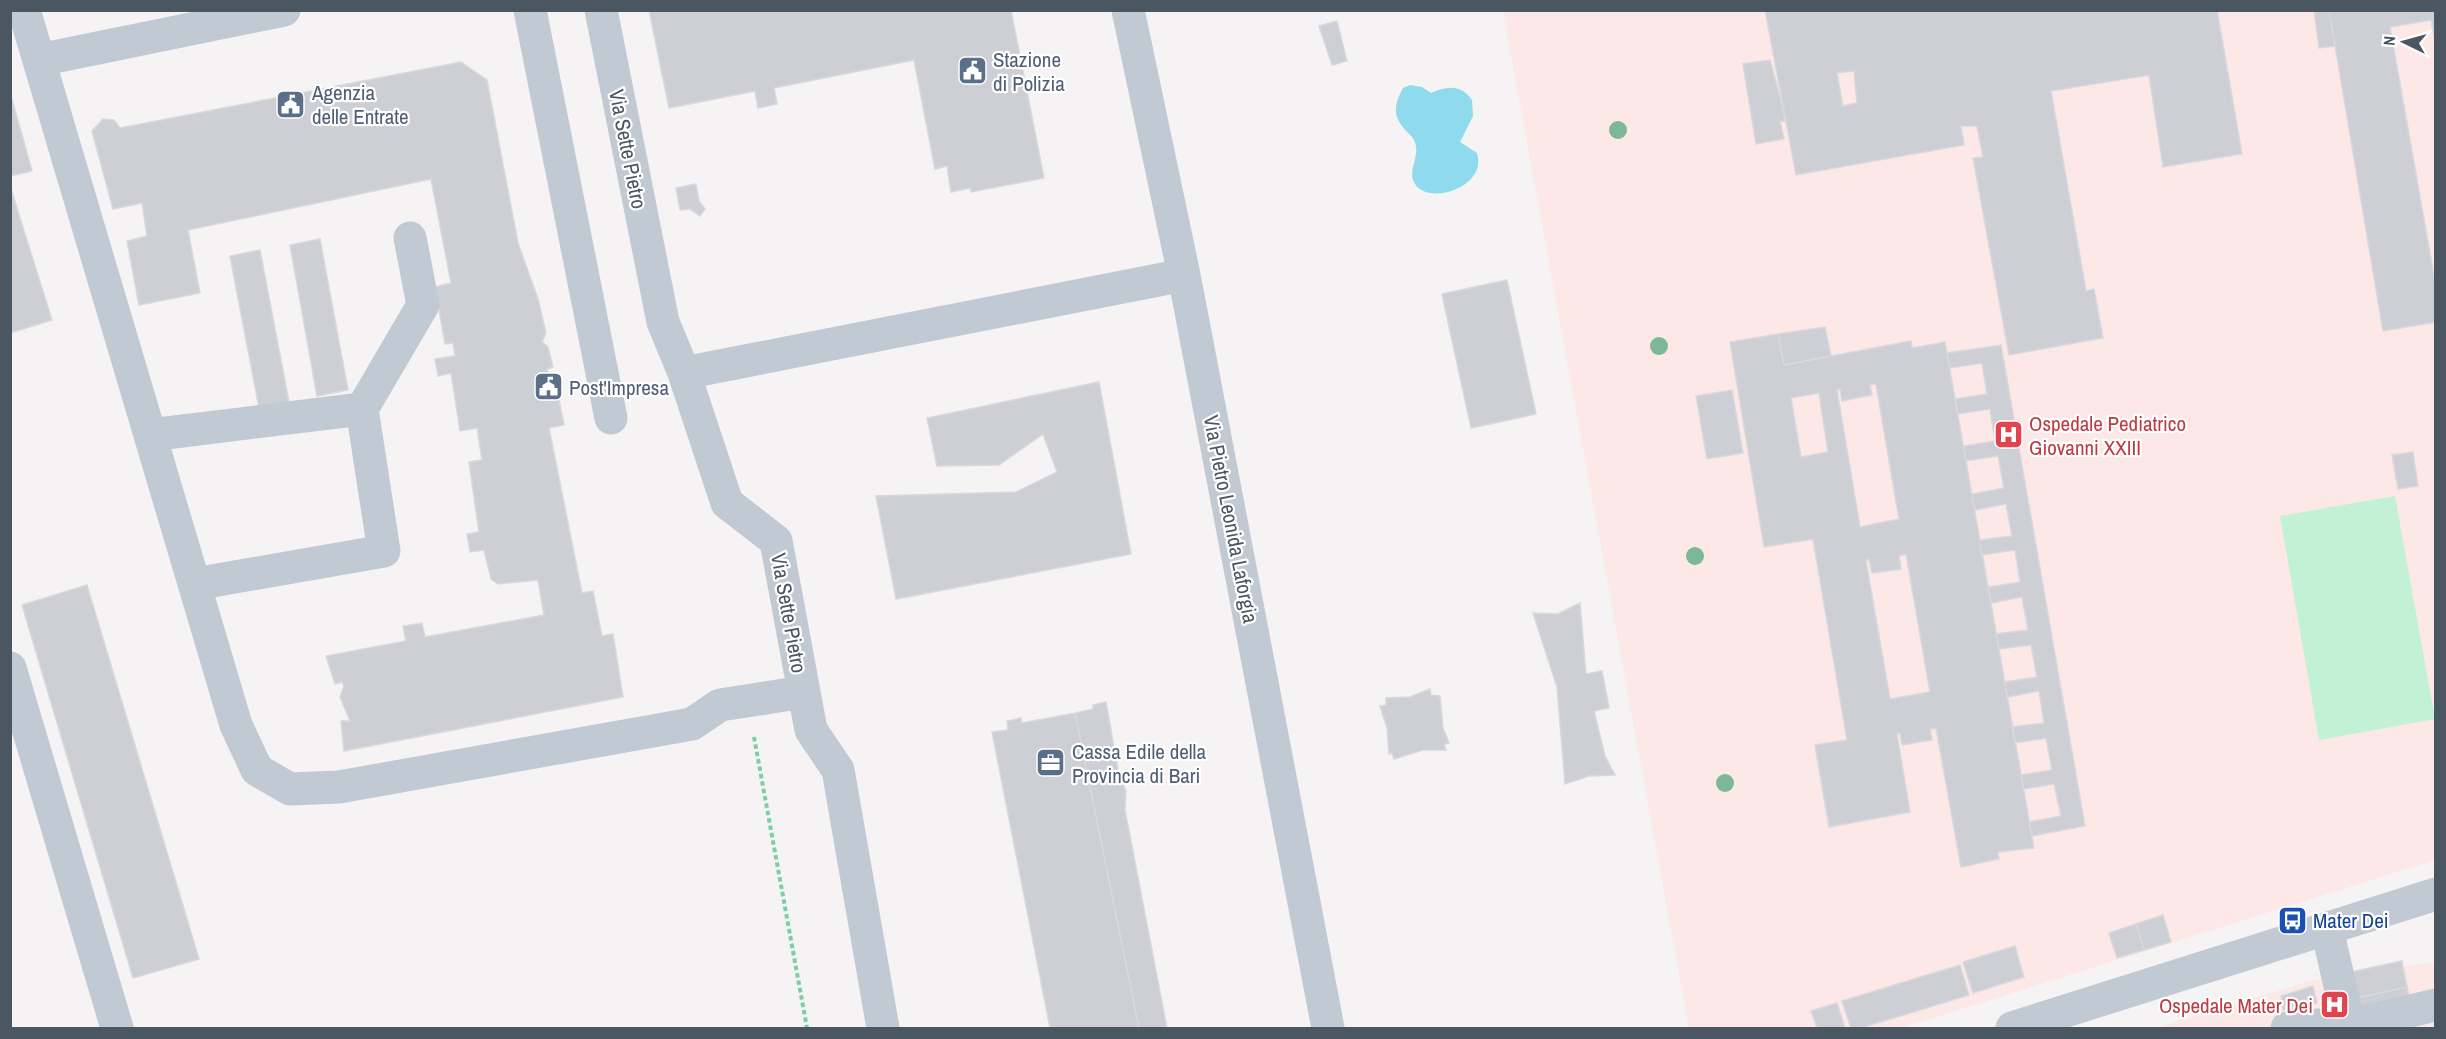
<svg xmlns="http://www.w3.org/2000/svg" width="2446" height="1039" font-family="'Archivo Narrow',sans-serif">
<rect width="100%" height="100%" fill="#f5f3f3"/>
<!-- medical -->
<path fill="#fce8e6" d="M1503 11H2435V860L1901 1028H1689Z
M2435 962V1028H2156L2310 981Z"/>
<!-- green -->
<path fill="#c3f1d5" d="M2395 496 2435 719 2319 740 2280 516Z"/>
<!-- water -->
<path fill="#90daee" d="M1410 85 1422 87 1431 93C1447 86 1461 84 1472 100L1473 116 1460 142 1477 153C1488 187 1429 206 1415 184 1406 170 1422 156 1414 140 1411 134 1406 132 1402 126 1392 113 1396 101 1403 88Z"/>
<!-- building -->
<path fill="#cdcfd5" stroke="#d7d9de" stroke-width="1.5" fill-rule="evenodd" d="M649 10H1011L1044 178 971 192 970 188 951 192 947 166 935 169 914 60 774 88 777 104 758 108 755 91 669 108Z
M1765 10H2217L2242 154 2163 167 2149 75 2051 91 2086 291 2094 289 2103 338 2009 355 1973 158 1983 157 1977 126H1961L1964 145 1796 175ZM1854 71 1857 103 1843 106 1837 73Z
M2314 10H2329L2335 46 2319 48Z
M2329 10H2436V47L2431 20 2390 27 2436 287V322L2383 331Z
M1337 21 1347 61 1332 65 1319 26Z
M1770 60 1782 104 1785 121H1780L1784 139 1756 144 1743 64Z
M461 62 487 80 518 243 538 299 546 333 542 342 548 347 553 367 547 369 548 375 554 374 564 425 549 428 582 593 593 591 602 636 613 634 623 697 344 751 341 721H350L340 697 344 686 342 682 335 684 326 656 406 641 403 626 422 623 425 637 544 615 538 580 498 584 491 579 484 550 470 552 467 534 479 532 469 462 482 460 477 428 460 431 451 373 438 376 435 359 455 356 453 343 445 344 435 287 451 283 431 179 188 230 200 293 139 305 127 241 147 236 142 203 113 209 92 131 103 119 114 120 120 128Z
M10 92 32 171 10 176Z
M696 184 699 201 705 209 700 216 690 209 680 210 676 188Z
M11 189 52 320 10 333V189Z
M320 239 348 390 317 396 290 245Z
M260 250 289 402 259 408 230 256Z
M1507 280 1536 414 1471 428 1442 294Z
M1825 327 1831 356 1784 365 1778 334Z
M1778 334 1784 365 1911 341 1912 348 1945 342 2034 848 1998 852 1999 859 1961 867 1936 728 1930 729 1932 740 1902 745 1900 733 1897 734 1910 812 1829 827 1815 745 1847 740 1813 539 1764 547 1730 342ZM1876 384 1899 519 1860 527 1837 390 1840 389 1842 401 1872 395 1870 385ZM1819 393 1828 452 1801 457 1791 398ZM1906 554 1930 692 1890 699 1866 561 1869 559 1872 573 1901 569 1899 556Z
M2001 345 2085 826 2032 836 2029 822 2061 816 2054 784 2024 789 2021 775 2052 770 2046 738 2015 743 2012 727 2044 723 2039 691 2007 697 2005 682 2037 677 2031 645 1999 649 1996 634 2028 630 2022 597 1991 603 1988 587 2020 582 2015 550 1982 555 1980 540 2012 536 2006 504 1975 510 1972 494 2004 488 1998 456 1966 461 1964 446 1995 441 1990 409 1958 414 1955 399 1987 394 1982 363 1950 368 1947 353Z
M1099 382 1131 554 896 599 876 496 1016 492 1057 472 1043 434 999 465 937 466 927 418Z
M1732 390 1743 453 1707 459 1696 396Z
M2413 452 2418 486 2398 489 2392 455Z
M87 585 199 959 133 978 22 605Z
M1580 603 1586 674 1602 671 1609 708 1594 711 1605 756 1615 775 1589 776 1565 784 1557 687 1533 613 1558 614Z
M1430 689 1431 695 1440 696 1443 728 1449 743 1444 744 1446 750H1423L1394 759 1392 753 1389 754 1387 728 1380 706 1386 705V698L1410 697Z
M1106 702 1119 775 1126 791 1125 810 1167 1028H1139L1075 713 1093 709V705Z
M1075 713 1139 1028H1050L992 732 1008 730 1007 721 1021 718 1022 723Z
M2163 915 2171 942 2144 950 2136 924Z
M2136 924 2144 950 2117 958 2109 933Z
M2015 946 2024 977 1973 993 1963 962Z
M2402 961 2407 987 2352 999 2346 973Z
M1960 965 1969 995 1861 1028H1851L1842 1001Z
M2313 986 2317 1003 2283 1010 2281 996Z
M2407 987 2410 1001 2355 1013 2352 999Z
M1837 1003 1845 1028H1817L1811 1011Z"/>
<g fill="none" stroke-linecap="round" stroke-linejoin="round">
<!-- path -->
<path stroke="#7ad0a6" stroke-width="4" stroke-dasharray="4.5 3" stroke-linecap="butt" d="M754 737 807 1028"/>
<!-- minor -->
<path stroke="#c1cad2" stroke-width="33" d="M24 10 236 725 257 770 290 789 339 787 692 724 720 705 804 692
M530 10 611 418
M601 10 663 322 684 373 727 503 776 541 811 730 838 770 883 1028
M1128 10 1184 275 1328 1028
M39 60 284 10
M684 373 1184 275
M150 435 362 409
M195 584 384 551 362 409 423 305 410 238
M10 668 117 1028
M2327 929 2349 1025
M2012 1028 2436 894
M2287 1028 2303 1025H2349L2436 1005"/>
</g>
<!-- trees -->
<g fill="#7bb799">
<circle cx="1618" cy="130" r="9"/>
<circle cx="1659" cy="346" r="9"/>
<circle cx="1695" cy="556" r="9"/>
<circle cx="1725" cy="783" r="9"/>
</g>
<!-- icons -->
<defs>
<symbol id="civic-square" viewBox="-11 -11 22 22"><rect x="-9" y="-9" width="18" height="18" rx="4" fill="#5c6f8a" stroke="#fff"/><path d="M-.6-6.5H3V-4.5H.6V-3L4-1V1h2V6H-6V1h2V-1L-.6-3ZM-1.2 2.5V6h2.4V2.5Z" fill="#fff"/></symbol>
<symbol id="hospital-square" viewBox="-11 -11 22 22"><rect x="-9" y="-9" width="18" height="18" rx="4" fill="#e0444e" stroke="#fff"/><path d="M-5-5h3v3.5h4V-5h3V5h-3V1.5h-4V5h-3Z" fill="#fff"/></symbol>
<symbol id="office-square" viewBox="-11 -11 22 22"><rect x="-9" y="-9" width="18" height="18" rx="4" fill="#5c6f8a" stroke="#fff"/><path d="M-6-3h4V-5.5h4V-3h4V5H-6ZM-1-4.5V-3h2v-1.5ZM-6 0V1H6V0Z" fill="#fff"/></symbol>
<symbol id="bus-square" viewBox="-11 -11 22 22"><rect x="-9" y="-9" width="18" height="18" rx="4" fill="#1a4fb4" stroke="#fff"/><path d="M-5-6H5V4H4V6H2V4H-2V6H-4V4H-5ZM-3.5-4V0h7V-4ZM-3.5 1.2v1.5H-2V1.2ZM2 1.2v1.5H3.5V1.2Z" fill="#fff"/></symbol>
</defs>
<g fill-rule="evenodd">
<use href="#civic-square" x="956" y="54" width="33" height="33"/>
<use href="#civic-square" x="274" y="88" width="33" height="33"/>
<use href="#civic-square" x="532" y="370" width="33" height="33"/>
<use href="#hospital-square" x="1992" y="418" width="33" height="33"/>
<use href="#office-square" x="1034" y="746" width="33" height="33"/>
<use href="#bus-square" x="2276" y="904" width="33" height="33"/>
<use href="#hospital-square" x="2318" y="988" width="33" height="33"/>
</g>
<g text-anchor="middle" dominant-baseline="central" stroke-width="4.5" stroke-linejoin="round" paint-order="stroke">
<!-- service labels -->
<g font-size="21" fill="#4e5e75" stroke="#fff" text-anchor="start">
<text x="993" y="59">Stazione<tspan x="993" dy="24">di Polizia</tspan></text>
<text x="312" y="92">Agenzia<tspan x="312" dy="24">delle Entrate</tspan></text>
<text x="569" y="387">Post'Impresa</text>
<text x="1072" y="751">Cassa Edile della<tspan x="1072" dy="24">Provincia di Bari</tspan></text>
</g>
<!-- street labels -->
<g font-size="21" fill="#4a5661" stroke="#fff">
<text transform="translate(628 149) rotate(79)">Via Sette Pietro</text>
<text transform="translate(1231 519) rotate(79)">Via Pietro Leonida Laforgia</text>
<text transform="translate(789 613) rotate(80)">Via Sette Pietro</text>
</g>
<!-- health labels -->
<g font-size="21" fill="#be3a42" stroke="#fff" text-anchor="start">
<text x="2029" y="423">Ospedale Pediatrico<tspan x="2029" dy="24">Giovanni XXIII</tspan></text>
<text x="2313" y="1005" text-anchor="end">Ospedale Mater Dei</text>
</g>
<!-- transit labels -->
<g font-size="21" fill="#164399" stroke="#fff" text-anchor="start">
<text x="2313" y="920">Mater Dei</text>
</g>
</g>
<!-- border -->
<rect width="2446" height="1039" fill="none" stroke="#4a5661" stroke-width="24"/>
<!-- north arrow -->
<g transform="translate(2404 42) rotate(275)" stroke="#ffffff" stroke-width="4.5" paint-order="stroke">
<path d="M0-4.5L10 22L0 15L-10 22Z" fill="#4a5661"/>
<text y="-9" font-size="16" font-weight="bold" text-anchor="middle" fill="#4a5661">N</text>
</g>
</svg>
